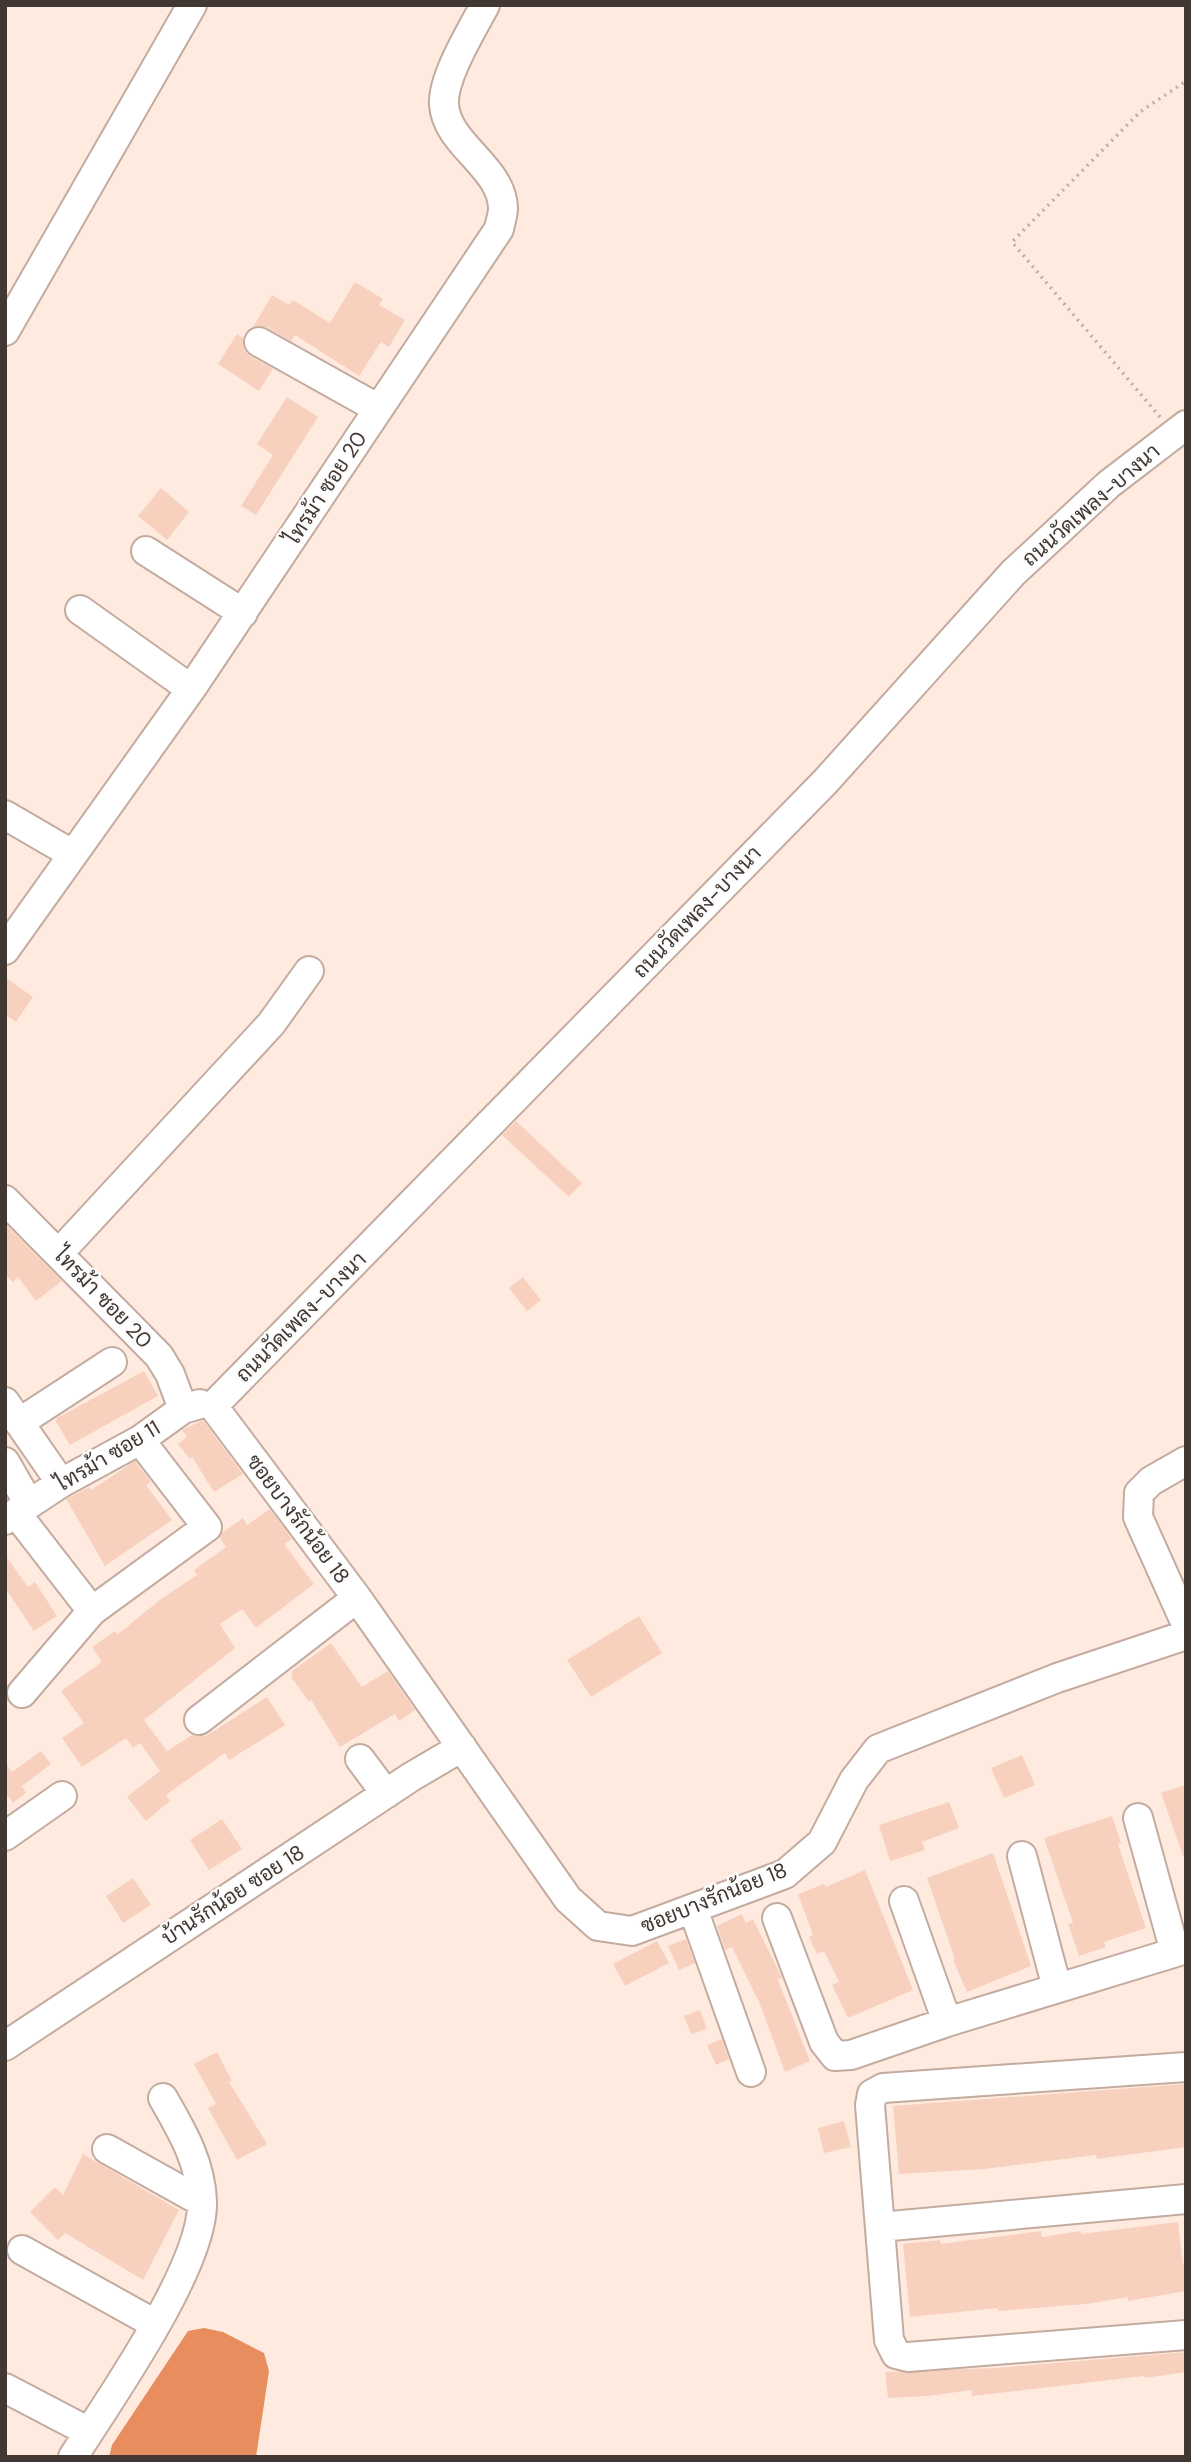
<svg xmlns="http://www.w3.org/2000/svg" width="1191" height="2462" font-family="'DM Sans',Sarabun,sans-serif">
<rect width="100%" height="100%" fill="#ffeae0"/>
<!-- water -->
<path fill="#e78d5e" d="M204 2328 223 2332 264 2353 269 2371 256 2457H109L112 2445 188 2331Z"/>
<!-- building -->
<path fill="#f8d1be" d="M355 282 383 299 379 305 405 320 389 347 381 342 359 376 295 335 291 341 266 327H253L272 295 289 305 293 300 330 323Z
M237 334 243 338 244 350 250 356 273 369 259 391 218 364Z
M287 397 318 417 256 515 241 506 273 455 257 444Z
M161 488 189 512 167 540 138 516Z
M5 977 33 997 16 1022 5 1014Z
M516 1121 582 1183 569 1197 502 1135Z
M5 1224 62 1281 36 1301 18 1277 13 1282 5 1274Z
M523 1277 541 1300 527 1311 509 1288Z
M144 1371 158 1396 70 1445 56 1422 57 1418Z
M203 1420 243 1474 214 1492 192 1457 190 1459 178 1444 187 1437 182 1430Z
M135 1461 151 1482 146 1485 172 1520 105 1566 66 1499 89 1487 91 1490Z
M270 1509 292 1539 284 1544 314 1584 256 1628 242 1609 220 1624 235 1648 144 1720 167 1751 192 1735 206 1736 267 1697 285 1725 229 1760 225 1753 166 1795 170 1801 146 1821 127 1797 160 1771 140 1743 133 1748 126 1738 82 1767 62 1738 84 1723 61 1691 102 1662 92 1647 115 1631 117 1635 161 1599 197 1575 194 1570 226 1547 219 1537 222 1533 243 1518 247 1525Z
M5 1555 28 1587 35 1582 57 1616 34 1631 5 1588Z
M639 1616 662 1653 591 1697 567 1660Z
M331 1643 362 1687 388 1671 415 1710 399 1721 395 1714 340 1747 311 1700 309 1702 292 1678V1671Z
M41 1751 51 1764 22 1786 26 1793 13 1803 8 1796 5 1797V1762L12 1772Z
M1022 1755 1035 1785 1004 1798 991 1768Z
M1186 1785V1855L1183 1856 1161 1793Z
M949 1802 959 1828 922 1842 925 1850 890 1861 879 1825Z
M1112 1816 1121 1843 1118 1844 1146 1928 1104 1942 1106 1947 1079 1956 1068 1924 1073 1923 1044 1838Z
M222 1819 242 1849 209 1870 190 1840Z
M993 1853 1031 1966 967 1992 953 1960 955 1959 927 1878Z
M865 1870 913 1990 848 2018 832 1985 839 1982 824 1951 817 1954 809 1937 813 1935 798 1894 824 1884 826 1887Z
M133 1878 151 1905 123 1923 106 1896Z
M742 1914 746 1923 753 1919 782 1978 778 1980 810 2061 785 2072 759 2002 732 1947 725 1950 717 1926Z
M686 1939 695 1963 679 1970 668 1946Z
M657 1941 669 1963 625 1986 613 1964Z
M700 2010 707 2029 691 2034 684 2016Z
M722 2039 729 2059 716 2065 707 2045Z
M217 2052 232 2081 229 2082 267 2144 237 2160 208 2108 216 2104 194 2064Z
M1186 2084V2147L1097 2159 1096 2155 984 2169 899 2174 893 2106Z
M844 2121 851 2147 824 2153 818 2128Z
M83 2154 179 2210 143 2280 65 2233 58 2240 30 2212 55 2187 63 2195Z
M1178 2222 1183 2265 1186 2264V2291L1128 2301V2297L1086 2304 998 2311V2308L910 2317 903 2244 940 2240 941 2244 1041 2231 1042 2237 1081 2231V2234Z
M1186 2352V2372L1145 2378 1144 2376 972 2396 971 2390 929 2396 888 2398 885 2372 996 2368Z"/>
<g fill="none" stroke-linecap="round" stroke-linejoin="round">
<defs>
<path id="minor" d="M5 331 192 5
M259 342 377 408
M146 551 243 613
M80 610 191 689
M5 815 72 854
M5 950 191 689 499 229C500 223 503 215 503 208 502 167 447 145 444 105 442 78 472 30 485 5
M5 1200 159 1356 170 1374 183 1409
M59 1253 271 1024 309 971
M5 1402 61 1483
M213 1406 825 782 1013 573 1109 484 1186 425
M213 1406 357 1598 568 1899 598 1926 632 1931 785 1874 822 1842 854 1780 878 1749 1057 1678 1186 1635
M20 1422 112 1362
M1186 1461 1151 1481 1139 1493 1138 1517 1186 1624
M5 1462 29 1504
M16 1513 92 1611
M5 1520 61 1483 140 1440 183 1409 200 1404
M22 1693 92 1611 207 1527 140 1440
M199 1720 357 1598
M360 1759 386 1794
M1138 1818 1175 1952
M5 1836 62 1796
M1022 1856 1057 1988
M904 1901 947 2022
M693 1909 751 2072
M777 1918 824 2042 835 2056 851 2055 947 2022 1186 1949
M5 2046 411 1777 462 1747
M1186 2067 883 2088 872 2094 870 2105 889 2340 896 2354 908 2357 1186 2335
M107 2149 202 2202
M880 2227 1186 2199
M22 2250 155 2324
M5 2388 89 2432
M73 2457C109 2400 204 2266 202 2202 201 2163 182 2131 163 2098"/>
</defs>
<!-- minor casing -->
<use href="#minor" stroke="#c3ab9f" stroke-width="32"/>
<!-- path -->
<path stroke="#bfada5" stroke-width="3.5" stroke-dasharray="2 5" stroke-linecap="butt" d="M1160 417 1012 242 1140 112 1186 81"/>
<!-- minor -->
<use href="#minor" stroke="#fff" stroke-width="28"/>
</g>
<g text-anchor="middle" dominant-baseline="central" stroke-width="5" stroke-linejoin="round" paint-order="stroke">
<!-- street labels -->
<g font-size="21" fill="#423833" stroke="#fcfcfc">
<text transform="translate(326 488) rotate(-57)">ไทรม้า ซอย 20</text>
<text transform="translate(1091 505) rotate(-41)">ถนนวัดเพลง-บางนา</text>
<text transform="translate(697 912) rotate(-46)">ถนนวัดเพลง-บางนา</text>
<text transform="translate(103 1298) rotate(46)">ไทรม้า ซอย 20</text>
<text transform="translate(301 1317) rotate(-45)">ถนนวัดเพลง-บางนา</text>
<text transform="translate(108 1456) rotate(-31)">ไทรม้า ซอย 11</text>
<text transform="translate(298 1519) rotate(53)">ซอยบางรักน้อย 18</text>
<text transform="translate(233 1895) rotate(-33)">บ้านรักน้อย ซอย 18</text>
<text transform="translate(714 1898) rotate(-22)">ซอยบางรักน้อย 18</text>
</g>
</g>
<!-- border -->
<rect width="1191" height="2462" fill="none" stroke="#423833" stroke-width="14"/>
</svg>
